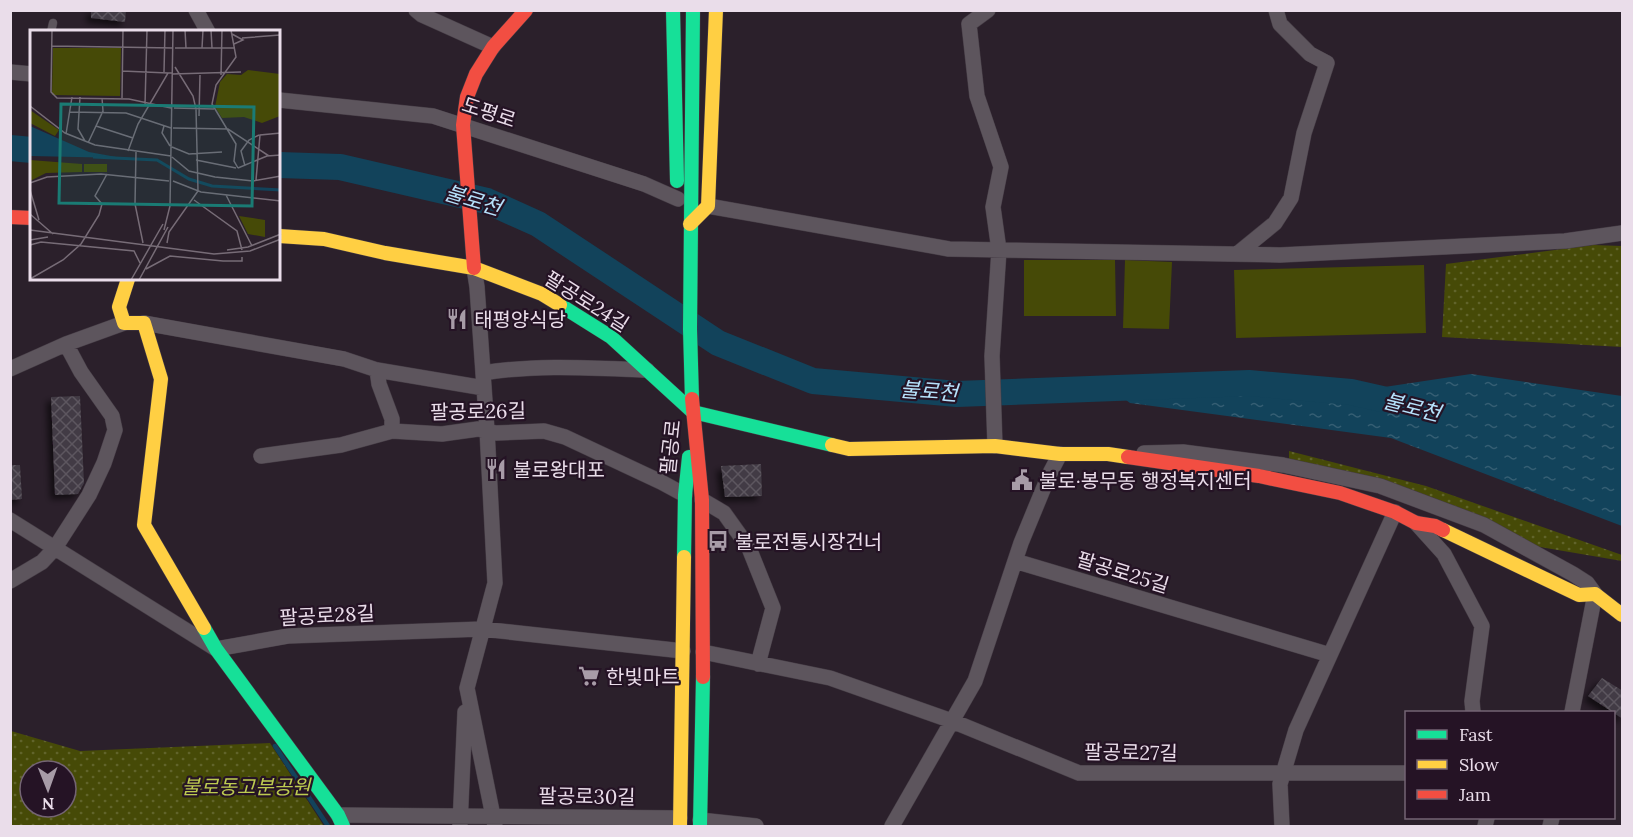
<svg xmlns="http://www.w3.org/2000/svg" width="1633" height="837" font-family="Lora,'Noto Sans KR',serif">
<defs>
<pattern id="grass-dots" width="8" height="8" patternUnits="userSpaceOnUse" patternTransform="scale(1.5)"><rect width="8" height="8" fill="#464a07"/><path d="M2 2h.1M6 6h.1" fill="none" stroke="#61642b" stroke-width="1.8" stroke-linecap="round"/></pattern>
<pattern id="water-ripples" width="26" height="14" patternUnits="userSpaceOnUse" patternTransform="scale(1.5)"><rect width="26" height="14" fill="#12435b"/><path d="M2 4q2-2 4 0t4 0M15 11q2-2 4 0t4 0" fill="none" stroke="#355e73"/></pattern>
<pattern id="building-cross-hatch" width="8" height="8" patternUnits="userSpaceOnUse" patternTransform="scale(1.5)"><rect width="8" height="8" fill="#423b44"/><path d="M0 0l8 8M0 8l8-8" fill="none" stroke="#5d575f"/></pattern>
<filter id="shadow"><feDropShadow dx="-4.5" dy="4.5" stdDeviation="3" flood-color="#0009"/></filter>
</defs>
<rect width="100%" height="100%" fill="#2b202b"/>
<!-- grass -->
<path fill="url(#grass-dots)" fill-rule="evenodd" d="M1593 245 1622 246V347L1442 337 1446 264Z
M1289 451 1426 486 1622 555V561L1516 543 1482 520 1289 464Z
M11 731 80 751 270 743 324 826H11ZM30 771H66V807H30Z"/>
<!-- pitch -->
<path fill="#464a07" d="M1024 260H1115L1116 316H1024Z
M1125 260 1172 262 1169 329 1123 328Z
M1424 265 1426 333 1236 338 1234 270Z"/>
<!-- water -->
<path fill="url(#water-ripples)" d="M1471 374 1622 396V526L1391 438 1130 403 1109 387 1249 383 1351 392Z"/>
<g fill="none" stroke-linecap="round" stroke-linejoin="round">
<!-- stream -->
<path stroke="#12435b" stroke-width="4.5" d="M275 746 328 826"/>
<!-- river -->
<path stroke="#12435b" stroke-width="26" d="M10 148 32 150
M279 165 340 167 487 201 538 224 718 343 813 381 957 394 1249 383 1351 392 1382 399"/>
</g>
<!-- building -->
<path fill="url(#building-cross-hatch)" filter="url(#shadow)" d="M91 10H126L125 22 91 18Z
M80 396 84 483 78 494 55 495 51 397Z
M761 464 762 496 725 497 721 466Z
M10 465H20L22 499 10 500Z
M1602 678 1623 691V719L1588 696Z"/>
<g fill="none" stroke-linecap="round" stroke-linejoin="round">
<defs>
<path id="lane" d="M51 32 53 23"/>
<path id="street" d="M196 10 208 32
M416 10 422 15 493 47
M988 10 969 24 977 96 1001 167 993 207 999 250 992 356 995 446
M10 72 32 74
M279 100 433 116 644 184 678 199
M708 206 949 249 1280 255 1565 241 1622 233
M1237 254 1275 223 1291 198 1304 133 1327 63 1310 54 1280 24 1276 10
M474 268 477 287 487 430 495 583 467 688 495 826
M144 323 344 359 377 370 484 388
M10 369 66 344 124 323
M377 370 379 384 392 419V431
M483 373C537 364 593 368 647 370
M1144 453 1183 452 1283 465 1380 486 1484 525 1573 574 1587 583 1595 594 1572 712
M261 456 341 445 392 431 442 434 478 429 496 433 544 431 565 437 661 482 685 495
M702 500 724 513 749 548 773 608 758 664
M10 520 216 649 288 636 482 629 683 651
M1416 523 1444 554 1482 626 1472 701 1473 712
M1015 561 1330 655
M10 581 42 562 55 548 89 495 104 463 115 430 112 416 81 372 66 344
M703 652 830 678 952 721 1079 773H1406
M338 815 680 818
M700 820 756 826
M460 825 465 712
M892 826 975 681 1021 543 1049 475 1060 454
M1282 826 1280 784 1296 730 1395 512
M1485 826 1487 818
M1550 826 1552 818"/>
<path id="fast" d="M673 10 677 181
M560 305 611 337 693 412 832 445
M692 399 690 329 693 10
M684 557 685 495 689 457
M204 628 216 649 338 815 343 826
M700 826 703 677"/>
<path id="slow" d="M690 224 708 206 716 10
M279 236 324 239 385 253 474 268 542 294 560 305
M128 279 119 307 124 323H144L161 379 144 525 204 628
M832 445 849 449 995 446 1060 454H1108L1128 457
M1443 530 1579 595 1595 594 1622 615
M680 826 684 557"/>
<path id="jam" d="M10 217 32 218
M474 268 463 125 467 97 476 74 493 47 526 10
M692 399 702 500 703 677
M1128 457 1259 476 1340 493 1395 512 1416 523 1435 526 1443 530"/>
</defs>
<!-- lane casing -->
<use href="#lane" stroke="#463d46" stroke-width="9"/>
<!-- street casing -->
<use href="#street" stroke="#463d46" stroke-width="16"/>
<!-- fast casing -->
<use href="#fast" stroke="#463d46" stroke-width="15"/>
<!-- slow casing -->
<use href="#slow" stroke="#463d46" stroke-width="15"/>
<!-- jam casing -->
<use href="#jam" stroke="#463d46" stroke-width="15"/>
<!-- lane -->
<use href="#lane" stroke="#5d555d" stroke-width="8"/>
<!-- street -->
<use href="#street" stroke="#5d555d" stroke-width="15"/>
<!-- fast -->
<use href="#fast" stroke="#16e098" stroke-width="14"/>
<!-- slow -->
<use href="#slow" stroke="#ffcf43" stroke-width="14"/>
<!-- jam -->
<use href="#jam" stroke="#f24e42" stroke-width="14"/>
</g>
<!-- icons -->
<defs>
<symbol id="restaurant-bare" viewBox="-9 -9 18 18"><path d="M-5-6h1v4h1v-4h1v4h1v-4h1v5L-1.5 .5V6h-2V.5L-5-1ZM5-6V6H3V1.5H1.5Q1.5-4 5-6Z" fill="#a79ba7" stroke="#251325" stroke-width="2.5" paint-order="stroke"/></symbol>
<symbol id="civic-bare" viewBox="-9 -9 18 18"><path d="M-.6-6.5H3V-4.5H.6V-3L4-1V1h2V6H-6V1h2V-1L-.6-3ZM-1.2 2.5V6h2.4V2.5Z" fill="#a79ba7" stroke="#251325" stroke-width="2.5" paint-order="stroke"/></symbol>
<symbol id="bus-bare" viewBox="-9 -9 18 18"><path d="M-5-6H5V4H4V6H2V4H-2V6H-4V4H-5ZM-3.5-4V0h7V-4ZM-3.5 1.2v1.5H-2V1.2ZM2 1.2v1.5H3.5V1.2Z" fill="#a79ba7" stroke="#251325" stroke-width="2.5" paint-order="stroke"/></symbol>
<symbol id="supermarket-bare" viewBox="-9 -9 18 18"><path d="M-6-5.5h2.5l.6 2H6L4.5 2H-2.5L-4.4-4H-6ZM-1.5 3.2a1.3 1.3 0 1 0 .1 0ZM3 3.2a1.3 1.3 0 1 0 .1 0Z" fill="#a79ba7" stroke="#251325" stroke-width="2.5" paint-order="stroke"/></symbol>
</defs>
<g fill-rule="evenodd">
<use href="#restaurant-bare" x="442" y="304" width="30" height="30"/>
<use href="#restaurant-bare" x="481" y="454" width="30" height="30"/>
<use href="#civic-bare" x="1007" y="465" width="30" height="30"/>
<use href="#bus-bare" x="703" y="526" width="30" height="30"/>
<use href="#supermarket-bare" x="574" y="661" width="30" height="30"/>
</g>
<g text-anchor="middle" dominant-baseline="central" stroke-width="4.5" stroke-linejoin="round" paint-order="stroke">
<!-- street labels -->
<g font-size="20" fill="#eaddea" stroke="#251325">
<text transform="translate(489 112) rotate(18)">도평로</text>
<text transform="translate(587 301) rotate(32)">팔공로24길</text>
<text transform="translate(478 411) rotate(-1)">팔공로26길</text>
<text transform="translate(670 447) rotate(-84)">팔공로</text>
<text transform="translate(1123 572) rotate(17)">팔공로25길</text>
<text transform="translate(327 615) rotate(-3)">팔공로28길</text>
<text transform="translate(1131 752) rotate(1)">팔공로27길</text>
<text transform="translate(587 796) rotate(1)">팔공로30길</text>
</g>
<!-- poi labels -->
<g font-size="20" fill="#eaddea" stroke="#251325" text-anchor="start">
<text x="474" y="319">태평양식당</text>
<text x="513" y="469">불로왕대포</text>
<text x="1039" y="480">불로·봉무동 행정복지센터</text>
<text x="735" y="541">불로전통시장건너</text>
<text x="606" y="676">한빛마트</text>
</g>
<!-- park labels -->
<g font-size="20" font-style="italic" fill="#bdcb50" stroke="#251325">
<text x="246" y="786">불로동고분공원</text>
</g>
<!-- water labels -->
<g font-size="21" font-style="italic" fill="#b6e2fc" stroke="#251325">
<text transform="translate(473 200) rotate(17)">불로천</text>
<text transform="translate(929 391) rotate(4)">불로천</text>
<text transform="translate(1412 407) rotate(14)">불로천</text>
</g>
</g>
<!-- overview -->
<g transform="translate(30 30)">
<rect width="250" height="250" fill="#2b202b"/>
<path d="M218 40 250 44V86L232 93 214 87 192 88 185 77 190 52 197 44 211 45ZM0 80 29 100 25 106 0 93ZM0 130 52 134V142L16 143 0 151Z" fill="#464a07"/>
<path d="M23 18H91L90 66 22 65Z" fill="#464a07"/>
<path d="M54 134H77V142H54ZM209 186 235 190V207L218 204Z" fill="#464a07"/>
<path d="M0 96 59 122 92 128 0 126Z" fill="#12435b"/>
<path fill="none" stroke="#12435b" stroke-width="3" d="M63 127 127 130 159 149 182 156 251 160"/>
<path fill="none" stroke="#776c77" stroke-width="1.5" d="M22 0 21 62 27 68 99 69 141 78M155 0 156 18M181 0 182 18M201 0 206 27 186 55 182 74 206 114 204 131 208 138M202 4 213 10 204 14M212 8 250 5M22 16 143 18M145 18H205M172 18 173 0M92 41 138 43M134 42 135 0M142 44 211 42M191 45 192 0M50 67 48 99 55 111M92 68 93 0M115 75 117 0M0 76 35 103 65 115 141 126M144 78 184 79M39 82 96 83 141 98M169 86 170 45M66 96 103 108M134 96 132 103 140 116M143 98 198 99 239 126M36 104 42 67M58 113 73 81 72 68M142 117 159 124 192 122M98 121 108 94 138 43H142M106 122 105 174 113 213M142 127 159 141 185 147 223 151 251 146M166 130 206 138M215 136 211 121 219 110 229 105M208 138 237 126 251 125M226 150 230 105 251 103M143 151 171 162 251 171M0 153 17 147 71 144 139 151M0 160 9 190M196 165 222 216M164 170 207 201 212 220M0 184 23 204M0 200 184 224 220 221 251 209M134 200 140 176 143 0M0 210 18 207M137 213 139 202 168 161 166 79 163 66 145 37M0 215 11 212 104 221 110 233M197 220 218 217 251 204M116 239 140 226 193 231H212V227M0 249 33 230 51 214 69 185 72 174 65 166 77 144M101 250 133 194M109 250 138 197"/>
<path fill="#1a7b74" fill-opacity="0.15" stroke="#1a7b74" stroke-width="3" d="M31 74 224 77 222 176 29 173Z"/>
<rect width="250" height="250" fill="none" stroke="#eaddea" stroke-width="3"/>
</g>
<!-- border -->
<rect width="1633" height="837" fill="none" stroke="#eaddea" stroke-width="24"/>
<!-- legend -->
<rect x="1405" y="711" width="210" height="108" fill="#251325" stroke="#746474" stroke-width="1.5"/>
<rect x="1417" y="730" width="30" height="9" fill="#16e098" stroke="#746474" stroke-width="1.5"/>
<text x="1459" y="741" font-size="18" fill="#eaddea">Fast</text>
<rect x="1417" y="760" width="30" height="9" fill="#ffcf43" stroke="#746474" stroke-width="1.5"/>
<text x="1459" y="771" font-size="18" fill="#eaddea">Slow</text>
<rect x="1417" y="790" width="30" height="9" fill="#f24e42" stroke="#746474" stroke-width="1.5"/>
<text x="1459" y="801" font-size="18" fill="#eaddea">Jam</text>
<!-- north arrow -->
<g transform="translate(48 789) rotate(179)"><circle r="28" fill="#251325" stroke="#746474" stroke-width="1.5"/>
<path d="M0-4.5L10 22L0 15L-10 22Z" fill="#a79ba7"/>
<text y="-9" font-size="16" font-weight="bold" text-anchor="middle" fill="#eaddea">N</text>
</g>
</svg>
